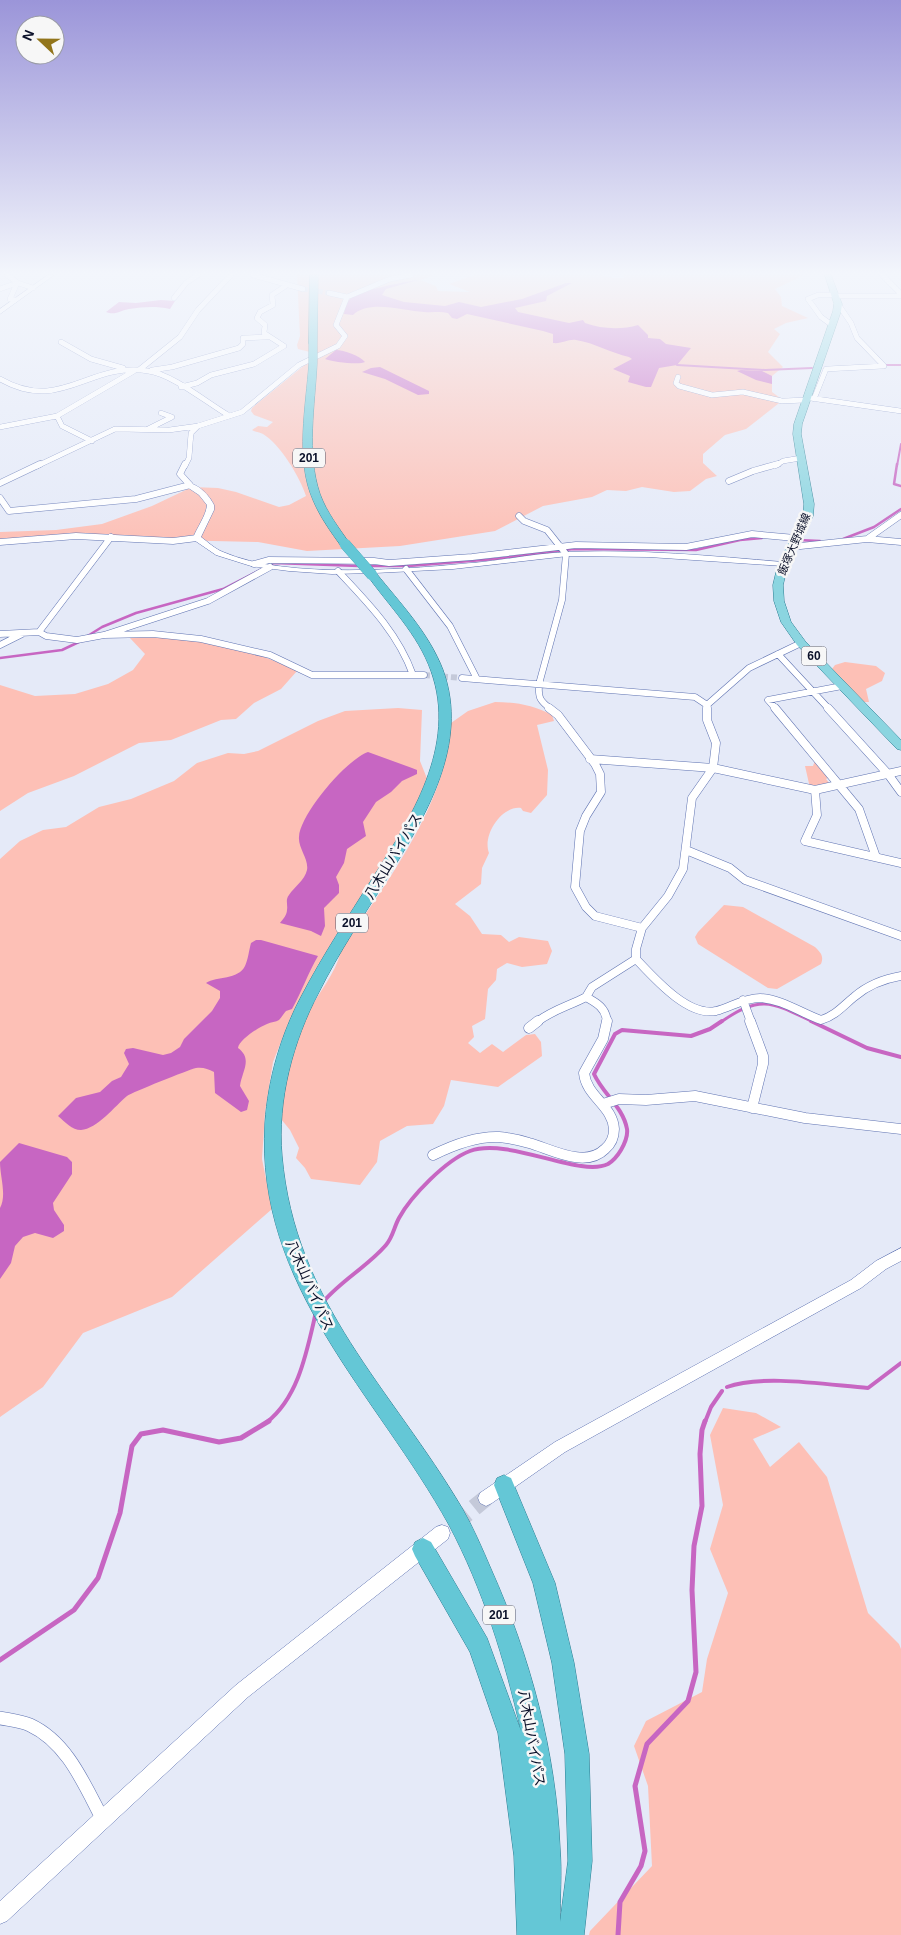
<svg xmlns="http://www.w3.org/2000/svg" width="901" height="1935" font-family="Arial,'Noto Sans JP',sans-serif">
<rect width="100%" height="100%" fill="#e5eaf8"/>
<!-- green -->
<path fill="#fdc0b6" d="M297 275H434L420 280 436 286 438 291 470 292 449 284 475 275H600L613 278H624L623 275H804L775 289 781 297 782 306 808 318 786 323 774 329 780 334 768 352 783 367 772 376V392L783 400 746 429 725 435 703 454V463L717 476 706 479 690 491 674 492 642 487 626 491 607 490 592 497 543 506 495 531 400 546 307 551 258 542 43 537 0 539V532L56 530 102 524 152 506 192 487 218 488 236 492 279 507 289 505 306 496C300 477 280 444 263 434 259 432 255 432 252 430L258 426 267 427 273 422 254 415 251 411 252 408 318 354 298 349 297 345 300 336Z
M154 636C203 641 253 648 297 671L281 689 254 703 236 719 221 720 171 740 139 743 74 776 28 793 0 811V685L35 696 75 694 108 684 133 670 145 654 129 637Z
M845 662 876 666 885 673 882 681 866 689 869 702H864L832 669 835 665Z
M495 702C515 702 534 705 552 715L554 721 537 725 548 770 547 795 531 813 523 811 521 808C502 805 482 835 489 853L482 868 481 884 455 904 470 916 482 934 501 935 509 942 519 937 548 941 552 951 547 964 522 967 507 963 497 969 496 980 488 989 485 1019 472 1026 474 1037 468 1043 480 1053 492 1044 503 1052 526 1035 535 1034 541 1042 542 1056 498 1087 451 1080 444 1106 433 1124 407 1126 380 1141 377 1162 360 1185 311 1179 305 1168 296 1158 299 1148 290 1130 281 1119C285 1082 292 1045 309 1012 319 991 335 975 341 951 385 883 447 806 451 723L468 711Z
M398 708 422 710 420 761 428 781 421 798 375 878 339 930 315 972 290 1019 273 1062 265 1112 262 1159 272 1209 172 1297 83 1333 43 1387 0 1417V859L20 841 43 830 66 827 99 807 131 799 174 781 197 763 228 753 244 754 258 751 318 721 345 711Z
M815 761 828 778 826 779 830 784 810 788 805 766H813Z
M724 905 743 907 815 947C821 953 824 956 821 964L777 989 768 988 698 944 695 937 698 932Z
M723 1408 756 1413 781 1427 753 1439 770 1467 799 1442 827 1477 868 1613 899 1644 901 1649V1935H589L590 1931 652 1866 648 1786 634 1746 646 1721 702 1692 707 1659 728 1593 710 1549 723 1505 710 1435Z"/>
<!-- water -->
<path fill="#c766c2" d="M418 280 386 289 382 295 404 302 445 306 459 302 481 307 522 299 566 283H572L547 296 546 301 515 308 518 312 569 323 583 320 585 323C602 329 621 330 638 325L648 335V338L660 339 666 344 691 348 677 365 659 368 651 387H646L628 382 630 376 613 369 632 359 629 357C611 353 595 343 576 340 568 339 562 344 553 343V334L543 331 467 314 457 319 452 318 448 313C440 311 432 313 424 312 404 311 369 299 353 315L344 314C345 308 347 300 353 296 360 291 407 281 418 280Z
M161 300 175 301 170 309C156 306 143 307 129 309 121 310 115 316 106 312L119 302 136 303Z
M336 350C344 350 360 356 365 362 360 365 332 362 325 359Z
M380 367 429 391V394L418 395 385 379 362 372 371 368Z
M741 370 762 371 772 376V384L756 380 737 371Z
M368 752 412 768 417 770V774L402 781 391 792 376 802 363 822 366 836 347 849 344 863 336 877 339 885V893L324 908 325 926 321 936 311 931 280 923C283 919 287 915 287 910 288 904 285 900 289 895 294 887 305 880 307 870 309 859 298 848 299 837 300 814 346 760 368 752Z
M256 940H261L318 956C308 973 302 991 292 1009L286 1011C284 1013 281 1018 279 1020 276 1022 271 1022 267 1024 259 1027 239 1040 238 1048 253 1059 242 1071 240 1086L249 1101 247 1110 241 1112 215 1093 214 1072C208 1069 203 1067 196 1068 188 1070 133 1092 127 1096 115 1106 97 1129 81 1130 72 1130 65 1122 58 1116L76 1098 100 1092 112 1081 121 1077 129 1064 124 1053 126 1049 133 1048 163 1055 171 1053 180 1047 184 1039 212 1011 220 998V991L206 983C217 976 238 980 245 966 248 960 249 950 251 943Z
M19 1143 67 1157 72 1162V1174L53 1203 54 1210 64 1225V1231L53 1238 35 1233 23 1237 15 1246 11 1263 0 1279V1208C7 1195 0 1177 0 1162Z"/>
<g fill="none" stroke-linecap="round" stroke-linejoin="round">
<!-- stream-far4 -->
<path stroke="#c766c2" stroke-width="2" d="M677 365 765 370 812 368
M885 365H901
M897 466 901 444"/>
<!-- stream-far3 -->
<path stroke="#c766c2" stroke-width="2.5" d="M897 464 894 484 901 486
M843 539 874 527 901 509
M798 540 820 541
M368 566H409L495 559 573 549 696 550 740 540 762 538
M86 637 102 627 136 613 223 589 274 563 359 566
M0 658 62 650 81 641"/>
<!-- stream-far2 -->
<path stroke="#c766c2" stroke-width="3" d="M721 1022C761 994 772 1002 813 1022"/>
<!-- stream-far1 -->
<path stroke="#c766c2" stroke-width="4" d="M811 1021 867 1048 901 1057
M324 1301C342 1280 368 1266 386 1245 393 1237 394 1227 399 1218 411 1196 446 1160 470 1151 509 1137 580 1178 608 1164 613 1161 618 1155 621 1150 625 1143 628 1136 627 1129 623 1107 603 1094 594 1074L615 1034 622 1030 691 1036 710 1029 722 1021
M727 1387C762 1374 829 1385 868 1388L901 1363
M267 1422C299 1397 307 1350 316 1312
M705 1422 711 1407 722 1391"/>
<!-- stream -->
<path stroke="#c766c2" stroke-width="5" d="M0 1660 74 1610 98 1578 120 1513 132 1446 141 1434 163 1430 219 1442 241 1438 269 1421
M618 1935 620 1902 641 1866 645 1851 635 1786 647 1744 688 1701 696 1672 692 1590 694 1546 702 1506 700 1454 702 1430 705 1421"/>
<!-- minor-tunnel-far1 -->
<path stroke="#c4c9d9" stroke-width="5" stroke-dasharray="5 2.5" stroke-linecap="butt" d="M303 289 329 293"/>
<!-- minor-tunnel -->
<path stroke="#c4c9d9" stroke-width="6" stroke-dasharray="6 3" stroke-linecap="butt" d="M424 675 462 678"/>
<!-- tertiary-tunnel -->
<path stroke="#c4c9d9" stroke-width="17" stroke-dasharray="17 9" stroke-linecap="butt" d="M454 1524 486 1498"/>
<defs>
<path id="minor-far4" d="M7 275 18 283 33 288
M253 275 303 289
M882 275 901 294
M0 289 17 283
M329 293 347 297
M835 296H901
M174 298 186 283 198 275
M15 300 10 299 17 283
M832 325 821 317 808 299 818 295H835
M61 342 91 359 123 368
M139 370 180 337 198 310 231 275
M152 370 172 367 239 348 243 344V338L268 337
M678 377 676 383 679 386 712 395 743 392 782 401 806 400
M0 379C61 414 89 361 148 371 172 374 206 402 228 415
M181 387 197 383 211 375 254 364 284 346 264 333 265 325 257 318 260 312 273 305 272 295 287 285
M810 398 901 411
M814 399 826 369 884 366 857 338 851 323 838 304
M57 416 62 426 92 441
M0 427 57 416 134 371
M148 429 172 417 161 413
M37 466 115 429 169 430 198 426 242 412 299 365 338 346 345 336 336 325 347 297 390 279 411 275
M185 466 189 458 191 433 198 426
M775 466 783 461 801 458"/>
<path id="minor-far3" d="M185 464 180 474 190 485
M729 481 753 471 778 464
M0 483 40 464
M0 498 9 511 136 499 190 485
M519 516 524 521 547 530 566 554 562 600 539 684C538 698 540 701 551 709
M867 539 901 515
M0 542 76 536 173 541 197 538
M791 547 867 539 901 542
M254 564 269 560 374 561 389 563 472 557 576 545 686 547 752 534 795 538
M406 569 450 626 477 679
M338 571C368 603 398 633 413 675
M39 632 111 537
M0 634 39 632 46 636 77 640 104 635 208 601 270 567
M104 635 153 634 201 639 270 655 312 675H424
M0 645 22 634
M778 654 829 709
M462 678 695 697 707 705
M707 709V705L749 668 801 643
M776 709 768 700 842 686"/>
<path id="minor-far2" d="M549 708 558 715 595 764 600 774 601 792 586 816 580 831 575 887 586 907 595 916 642 928
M707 708V720L716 743 713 768 692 798 683 869 668 896 642 928 636 949V959C654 978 688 1017 716 1011 731 1007 744 998 760 998 782 999 801 1013 821 1020 835 1016 843 1006 854 997 868 985 883 979 901 976
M775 708 859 809 876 857
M828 708 888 774 901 792
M590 759 713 768 815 790
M901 771 815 790 817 815 805 841 901 863
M686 850 730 868 745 880 901 936
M743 1000 751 1022
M537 1022C552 1010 569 1006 586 997
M607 1022C606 1008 597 1003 586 997L592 987 636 959"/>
<path id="minor-far1" d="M750 1021 763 1056V1064L752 1108
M529 1028 538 1021
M603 1104 619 1099 646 1100 695 1096 805 1118 901 1129
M433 1155C453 1145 476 1136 499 1137 509 1138 519 1140 529 1143 551 1149 585 1169 605 1149 611 1144 614 1137 614 1129 613 1106 586 1096 584 1073L603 1039 607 1021"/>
<path id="minor" d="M0 1718C10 1720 21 1721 30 1725 67 1742 84 1784 102 1818"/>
<path id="tertiary" d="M48 275H54L0 314V309Z
M187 483C198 483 210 496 214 505V510L201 537C208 542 215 549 223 552 287 580 411 569 482 562 510 559 539 553 568 552 640 549 712 556 783 562L787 564 783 566 649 557 568 556 453 569 375 573 332 574 289 571 251 566 216 555 194 540 193 538C197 527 206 516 207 505L199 495 187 487Z
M901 1248V1261L886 1269 861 1288 565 1452 492 1503 486 1506 480 1503 478 1498 480 1493 555 1442 851 1280 876 1261Z
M442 1525 448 1527 450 1533 448 1539 248 1697 7 1921 0 1924V1901L236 1685 436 1527Z"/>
<path id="primary" d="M825 275H831L842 304 841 311 802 424 801 434 814 504 813 516 788 564 783 585 784 601 791 622 805 641 901 740V750L897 749 797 645 781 622 774 601 773 585 778 564 803 516 804 504 793 434 794 424 833 311 834 304Z"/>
<path id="trunk" d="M310 275H318L317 344 313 346 309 344Z
M313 360 317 363C315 405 306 453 320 494 327 513 339 528 350 544L345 547 341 546C331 532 320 517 313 500 295 459 306 407 309 363Z
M372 572 376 573C400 603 429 633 443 670 470 744 425 817 388 877 364 915 339 952 319 992 293 1041 277 1100 282 1156 295 1304 391 1388 462 1508 473 1527 482 1548 491 1569 530 1656 556 1752 560 1848 562 1872 560 1897 560 1922L568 1861 565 1754 552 1663 533 1583 494 1485 497 1478 504 1475 511 1478 555 1583 574 1663 589 1754 592 1861 584 1935H517L514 1856 498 1733 470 1652 415 1556 412 1549 415 1542 423 1538 431 1542 487 1638 521 1731C505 1660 483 1589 449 1525 377 1394 255 1287 265 1123 268 1079 281 1034 302 995 323 955 348 917 372 879 411 818 458 746 431 671 418 634 389 606 367 575Z"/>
</defs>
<!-- minor-far4 casing -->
<use href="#minor-far4" stroke="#5f73b2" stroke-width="5.5"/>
<!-- minor-far3 casing -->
<use href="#minor-far3" stroke="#5f73b2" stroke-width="7"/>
<!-- minor-far2 casing -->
<use href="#minor-far2" stroke="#5f73b2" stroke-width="9"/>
<!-- minor-far1 casing -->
<use href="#minor-far1" stroke="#5f73b2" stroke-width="11"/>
<!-- minor casing -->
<use href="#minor" stroke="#5f73b2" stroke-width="14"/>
<!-- tertiary casing -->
<use href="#tertiary" stroke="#5f73b2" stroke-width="1"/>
<!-- primary casing -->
<use href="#primary" stroke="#2c7e93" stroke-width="1"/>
<!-- trunk casing -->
<use href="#trunk" stroke="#2c7e93" stroke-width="1"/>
<!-- minor-far4 -->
<use href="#minor-far4" stroke="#fff" stroke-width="5"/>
<!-- minor-far3 -->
<use href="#minor-far3" stroke="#fff" stroke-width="6"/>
<!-- minor-far2 -->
<use href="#minor-far2" stroke="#fff" stroke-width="8"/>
<!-- minor-far1 -->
<use href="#minor-far1" stroke="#fff" stroke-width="10"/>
<!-- minor -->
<use href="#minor" stroke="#fff" stroke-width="13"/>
<!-- tertiary -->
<use href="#tertiary" fill="#fff" fill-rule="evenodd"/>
<!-- primary -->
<use href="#primary" fill="#8bd5e0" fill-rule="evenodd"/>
<!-- trunk -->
<use href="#trunk" fill="#64c7d6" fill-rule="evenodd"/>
<defs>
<path id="trunk-bridge-far1" d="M313 344V363"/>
<path id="trunk-bridge" d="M345 544 372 575"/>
</defs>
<!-- trunk-bridge-far1 casing -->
<use href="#trunk-bridge-far1" stroke="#2c7e93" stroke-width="9" stroke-linecap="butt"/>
<!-- trunk-bridge casing -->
<use href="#trunk-bridge" stroke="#2c7e93" stroke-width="11" stroke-linecap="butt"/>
<!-- trunk-bridge-far1 -->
<use href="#trunk-bridge-far1" stroke="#64c7d6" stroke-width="8"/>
<!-- trunk-bridge -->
<use href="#trunk-bridge" stroke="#64c7d6" stroke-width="11"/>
</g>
<!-- sky -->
<linearGradient id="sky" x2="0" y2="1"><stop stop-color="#9b95d9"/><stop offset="0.5" stop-color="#f3f6fc"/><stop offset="1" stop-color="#f3f6fc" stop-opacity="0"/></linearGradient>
<rect width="901" height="546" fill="url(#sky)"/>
<g text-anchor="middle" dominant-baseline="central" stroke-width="5" stroke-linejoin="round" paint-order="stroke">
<!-- far-street labels -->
<g font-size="11" fill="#0b112a" stroke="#f7f7f7">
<text transform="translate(794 544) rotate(-67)">飯塚大野城線</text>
</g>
<!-- shield labels -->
<g fill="#f7f7f7" stroke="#525668" stroke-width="1">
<rect x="293" y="448.5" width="32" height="19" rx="4"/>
<rect x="801.5" y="646.5" width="25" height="19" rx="4"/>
<rect x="336" y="913.5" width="32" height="19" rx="4"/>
<rect x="483" y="1605.5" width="32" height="19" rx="4"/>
</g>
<g font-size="12" font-weight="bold" fill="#0b112a">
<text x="309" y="458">201</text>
<text x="814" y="656">60</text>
<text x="352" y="923">201</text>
<text x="499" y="1615">201</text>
</g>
<!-- street labels -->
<g font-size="14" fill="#0b112a" stroke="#f7f7f7">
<text transform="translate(393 856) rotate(-59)">八木山バイパス</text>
<text transform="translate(310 1285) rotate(66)">八木山バイパス</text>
<text transform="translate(532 1738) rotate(80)">八木山バイパス</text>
</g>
</g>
<!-- north arrow -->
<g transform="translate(40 40) rotate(292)"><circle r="24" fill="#f7f7f7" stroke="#999ba5"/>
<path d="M0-4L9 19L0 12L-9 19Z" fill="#92751b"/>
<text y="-8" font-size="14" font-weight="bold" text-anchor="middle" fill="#0b112a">N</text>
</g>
</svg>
